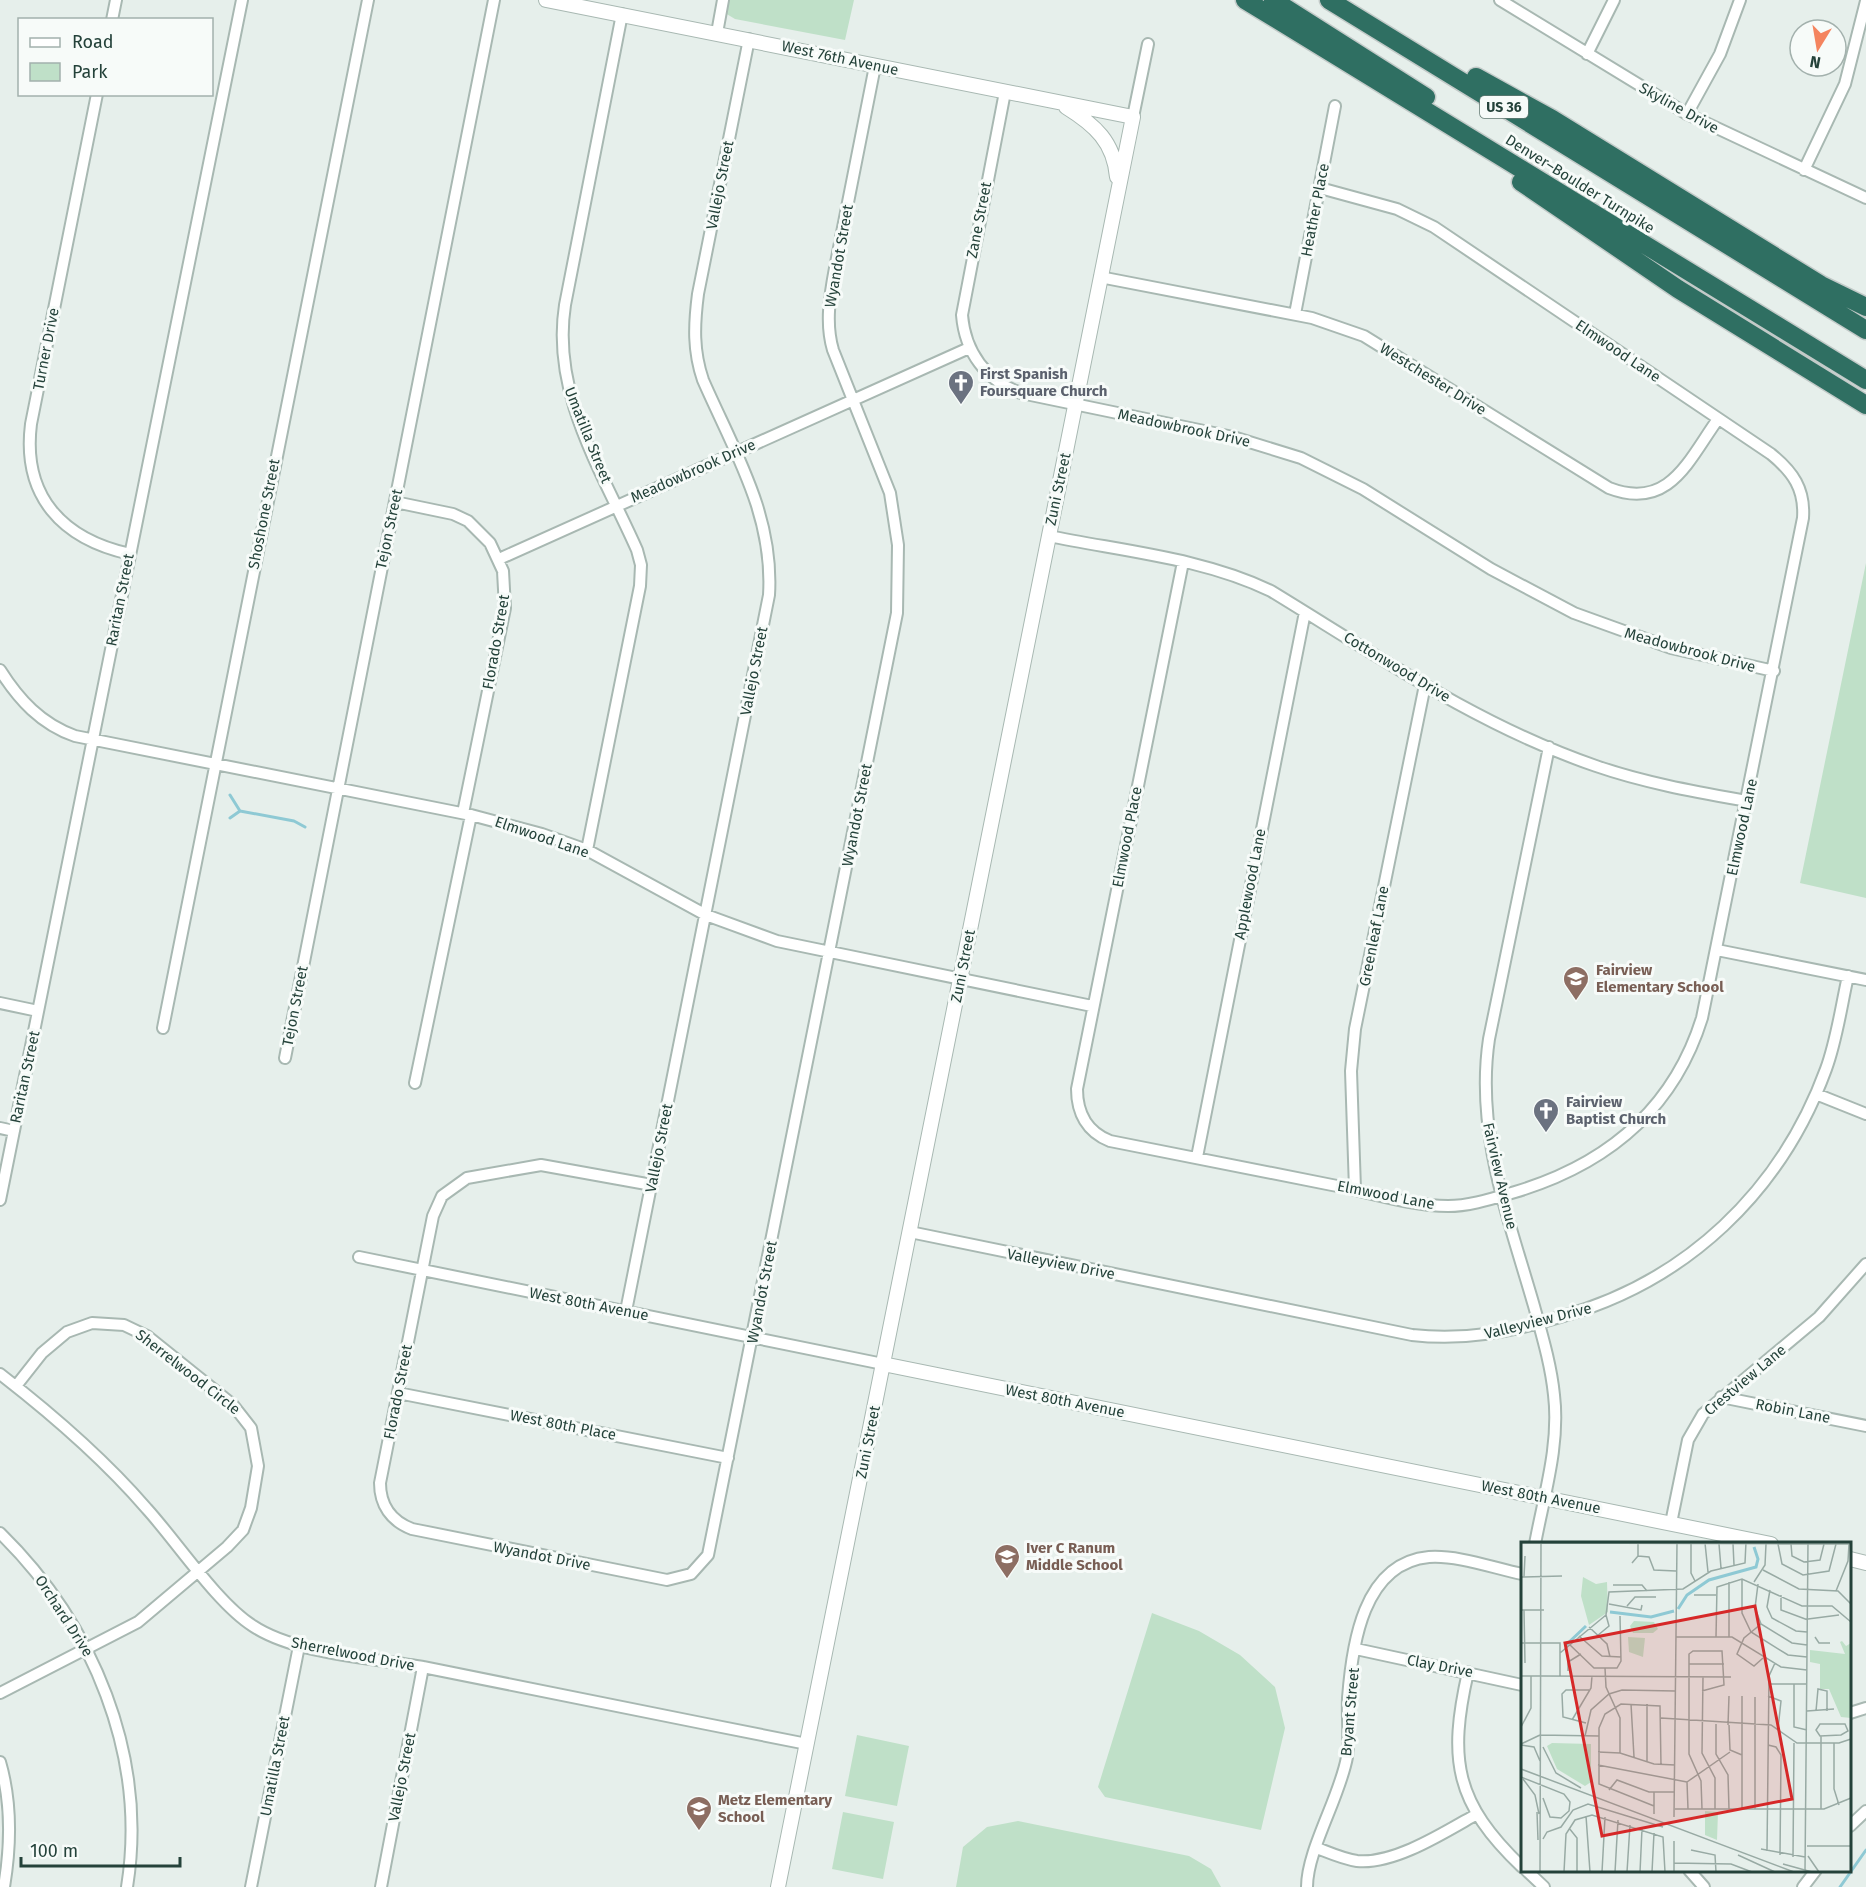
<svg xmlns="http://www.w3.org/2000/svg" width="1866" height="1887" font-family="'Fira Sans',sans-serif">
<rect width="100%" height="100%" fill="#e6efeb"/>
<!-- green -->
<path fill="#bfe0c8" d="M728 0H854L845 40 735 19 725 13Z
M1866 563V898L1800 883Z
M1152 1613 1199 1631 1240 1655 1275 1687 1285 1728 1261 1830 1105 1797 1098 1787Z
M857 1735 909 1746 897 1806 845 1796Z
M843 1812 894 1822 883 1879 832 1869Z
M1018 1821 1189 1856 1211 1869 1221 1887H956L963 1847 987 1827Z"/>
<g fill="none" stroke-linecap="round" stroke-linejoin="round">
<!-- stream -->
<path stroke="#8ec9d4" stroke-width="3" d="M230 795 240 811 294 821 305 827
M230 818 240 811
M1840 1887 1866 1850"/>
<defs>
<path id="minor" d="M1500 0 1687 114 1866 198
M112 20 116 0
M717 33 723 0
M1587 54 1614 0
M1005 92 962 315C965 352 986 381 1021 393L1233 437 1301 458 1363 489 1491 569 1574 613 1671 648 1774 671
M97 94 31 424C22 496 62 539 130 554
M1687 114 1720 54 1740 0
M1133 117 1148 44
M1804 170 1845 84 1866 1
M1100 277 1312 318 1364 336 1609 488C1669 511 1688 461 1718 419
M1295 314 1335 106
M395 502 453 514 468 521 490 543 503 571 505 608 463 813
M1049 536C1122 551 1203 558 1271 591 1376 655 1479 726 1596 766 1645 783 1697 792 1747 801
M499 559 969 348
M1183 562 1077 1089C1077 1113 1087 1132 1110 1141 1184 1155 1258 1170 1332 1185 1369 1192 1410 1206 1448 1206 1470 1206 1494 1198 1515 1192 1605 1165 1673 1111 1702 1018L1803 518C1805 489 1793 472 1771 454L1434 227 1397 209 1320 188
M0 670C19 700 41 724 75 736L471 815 542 834 587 850 706 915 777 941 1092 1006
M587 850 640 586 641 565 637 550C602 471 551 394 565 305L622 14
M1717 950 1866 980
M0 1003 38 1011
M163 1028 368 0
M285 1058 494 0
M415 1083 471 815
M1816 1094 1866 1114
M0 1128 14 1131
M1197 1157 1305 612
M652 1185 541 1165 467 1178 442 1196 433 1216 380 1483C380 1505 391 1521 412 1529L667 1580 691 1574 708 1555 897 613 898 545 890 493 833 350C825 323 830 295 835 268L875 66
M1355 1189 1351 1071 1355 1029 1425 685
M0 1200 242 0
M910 1232 1412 1335C1464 1341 1510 1332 1560 1317 1686 1282 1781 1192 1826 1069 1837 1039 1841 1007 1848 976
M359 1257 883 1364
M626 1311 769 595C774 515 734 451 703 380 693 351 694 325 698 294L749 39
M0 1374C53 1415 103 1458 147 1509 177 1542 217 1603 253 1626 295 1654 373 1658 423 1667 552 1692 679 1719 807 1744
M398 1393 728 1458
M1721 1397 1866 1426
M1671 1523 1688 1440 1703 1414 1819 1317 1866 1264
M0 1533C93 1624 148 1756 127 1887
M1535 1544C1544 1495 1560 1445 1554 1395 1551 1365 1542 1335 1534 1306 1509 1219 1475 1132 1489 1039L1549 747
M1356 1649 1522 1685
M1468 1672C1448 1760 1455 1803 1522 1867
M0 1693 138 1622 227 1547 243 1530 251 1508 258 1466 251 1428 233 1405 147 1336 124 1325 92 1323 67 1332 42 1353 16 1386
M1850 1713 1866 1708
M0 1762C12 1803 11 1845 4 1887
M1850 1826 1866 1811
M1317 1848C1330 1853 1343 1859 1357 1861 1394 1865 1445 1832 1477 1814
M1526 1870 1544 1887
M1689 1870 1704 1887
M251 1887 299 1646
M381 1887 423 1667
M1307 1887C1307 1850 1340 1797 1347 1757 1350 1738 1347 1717 1348 1698 1352 1645 1363 1563 1429 1557 1458 1555 1493 1568 1522 1574
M1803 1887 1816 1870"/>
<path id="tertiary" d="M546 0 1133 117 778 1887
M1066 107C1095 125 1114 142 1117 177
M883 1364 1771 1544
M1850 1559 1866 1563"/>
<path id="motorway" d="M1245 0 1866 380
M1273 0 1426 97
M1329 0 1866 330
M1476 77 1552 119 1821 285 1866 307
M1521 182 1678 289 1866 405"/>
</defs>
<!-- minor casing -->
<use href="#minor" stroke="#a8b8b2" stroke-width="14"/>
<!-- tertiary casing -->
<use href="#tertiary" stroke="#a8b8b2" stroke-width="16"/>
<!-- motorway casing -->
<use href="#motorway" stroke="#c2cac8" stroke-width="21"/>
<!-- minor -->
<use href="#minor" stroke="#fff" stroke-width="10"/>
<!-- tertiary -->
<use href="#tertiary" stroke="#fff" stroke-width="14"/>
<!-- motorway -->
<use href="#motorway" stroke="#2f6f62" stroke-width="18"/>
</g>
<!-- icons -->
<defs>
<symbol id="church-pin" viewBox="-11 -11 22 30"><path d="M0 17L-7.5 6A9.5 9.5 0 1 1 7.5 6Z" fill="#6b7280" stroke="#f7fbf9"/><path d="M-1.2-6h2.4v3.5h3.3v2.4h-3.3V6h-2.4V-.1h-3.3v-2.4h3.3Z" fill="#fff"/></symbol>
<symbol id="school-pin" viewBox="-11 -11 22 30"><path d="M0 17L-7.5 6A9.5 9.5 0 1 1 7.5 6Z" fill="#8d6e63" stroke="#f7fbf9"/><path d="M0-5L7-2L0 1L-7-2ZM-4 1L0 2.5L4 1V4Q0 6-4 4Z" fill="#fff"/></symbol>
</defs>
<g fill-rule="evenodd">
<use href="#church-pin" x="946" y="368" width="30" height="40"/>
<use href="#school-pin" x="1561" y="964" width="30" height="40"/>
<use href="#church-pin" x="1531" y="1096" width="30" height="40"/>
<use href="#school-pin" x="992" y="1542" width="30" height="40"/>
<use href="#school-pin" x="684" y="1794" width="30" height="40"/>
</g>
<g text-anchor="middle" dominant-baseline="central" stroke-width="6" stroke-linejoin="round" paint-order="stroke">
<!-- shield labels -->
<rect fill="#f7fbf9" stroke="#637a73" stroke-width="1.5" x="1480" y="96" width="48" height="22" rx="4.5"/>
<g font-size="14" font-weight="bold" fill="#24423a">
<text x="1504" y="107">US 36</text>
</g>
<!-- street labels -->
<g font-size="15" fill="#24423a" stroke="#f7fbf9">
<text transform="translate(840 58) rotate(12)">West 76th Avenue</text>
<text transform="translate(1679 108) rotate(29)">Skyline Drive</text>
<text transform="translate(1580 184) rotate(32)">Denver–Boulder Turnpike</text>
<text transform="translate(720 185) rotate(-79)">Vallejo Street</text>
<text transform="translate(1315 210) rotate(-79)">Heather Place</text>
<text transform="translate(979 220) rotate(-79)">Zane Street</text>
<text transform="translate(839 256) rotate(-80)">Wyandot Street</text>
<text transform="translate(46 349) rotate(-79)">Turner Drive</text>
<text transform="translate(1618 351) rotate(34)">Elmwood Lane</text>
<text transform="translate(1433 379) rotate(32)">Westchester Drive</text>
<text transform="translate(1184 428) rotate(12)">Meadowbrook Drive</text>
<text transform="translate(588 435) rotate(68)">Umatilla Street</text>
<text transform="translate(693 471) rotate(-24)">Meadowbrook Drive</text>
<text transform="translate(1058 489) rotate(-78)">Zuni Street</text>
<text transform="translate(264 514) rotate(-79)">Shoshone Street</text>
<text transform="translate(389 529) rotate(-78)">Tejon Street</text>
<text transform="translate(120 600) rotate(-79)">Raritan Street</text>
<text transform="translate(496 642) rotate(-80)">Florado Street</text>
<text transform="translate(1690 650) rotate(15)">Meadowbrook Drive</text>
<text transform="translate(1397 667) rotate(31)">Cottonwood Drive</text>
<text transform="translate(754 671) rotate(-79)">Vallejo Street</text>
<text transform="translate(857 815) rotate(-79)">Wyandot Street</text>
<text transform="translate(1742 827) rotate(-78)">Elmwood Lane</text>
<text transform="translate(542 837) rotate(19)">Elmwood Lane</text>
<text transform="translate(1127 837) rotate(-79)">Elmwood Place</text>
<text transform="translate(1250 884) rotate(-79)">Applewood Lane</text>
<text transform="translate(1374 936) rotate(-79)">Greenleaf Lane</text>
<text transform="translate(963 966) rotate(-79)">Zuni Street</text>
<text transform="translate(295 1006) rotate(-79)">Tejon Street</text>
<text transform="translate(25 1077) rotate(-78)">Raritan Street</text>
<text transform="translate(659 1148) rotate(-79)">Vallejo Street</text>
<text transform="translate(1500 1176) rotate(77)">Fairview Avenue</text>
<text transform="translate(1386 1195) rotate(11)">Elmwood Lane</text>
<text transform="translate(1061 1264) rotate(11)">Valleyview Drive</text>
<text transform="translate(762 1292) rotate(-79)">Wyandot Street</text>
<text transform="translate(589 1304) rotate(11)">West 80th Avenue</text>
<text transform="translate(1538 1321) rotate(-14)">Valleyview Drive</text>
<text transform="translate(188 1372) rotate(38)">Sherrelwood Circle</text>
<text transform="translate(1745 1380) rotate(-40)">Crestview Lane</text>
<text transform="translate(398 1392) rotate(-79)">Florado Street</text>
<text transform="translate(1065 1401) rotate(11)">West 80th Avenue</text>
<text transform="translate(1793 1411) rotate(11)">Robin Lane</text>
<text transform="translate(563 1425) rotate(11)">West 80th Place</text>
<text transform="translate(868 1442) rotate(-79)">Zuni Street</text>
<text transform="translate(1541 1497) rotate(11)">West 80th Avenue</text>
<text transform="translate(542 1556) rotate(11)">Wyandot Drive</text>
<text transform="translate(64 1616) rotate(57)">Orchard Drive</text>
<text transform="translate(353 1654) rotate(11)">Sherrelwood Drive</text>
<text transform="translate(1440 1666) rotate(11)">Clay Drive</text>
<text transform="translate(1350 1712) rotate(-85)">Bryant Street</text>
<text transform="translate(275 1766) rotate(-79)">Umatilla Street</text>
<text transform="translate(402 1777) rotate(-79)">Vallejo Street</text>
</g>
<!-- worship labels -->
<g font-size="15" font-weight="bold" fill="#5b616d" stroke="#f7fbf9" text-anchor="start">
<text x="980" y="374">First Spanish<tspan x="980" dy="17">Foursquare Church</tspan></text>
<text x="1566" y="1102">Fairview<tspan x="1566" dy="17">Baptist Church</tspan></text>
</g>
<!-- education labels -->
<g font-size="15" font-weight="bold" fill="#785e54" stroke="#f7fbf9" text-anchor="start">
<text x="1596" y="970">Fairview<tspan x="1596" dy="17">Elementary School</tspan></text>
<text x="1026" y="1548">Iver C Ranum<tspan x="1026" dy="17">Middle School</tspan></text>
<text x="718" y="1800">Metz Elementary<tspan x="718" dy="17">School</tspan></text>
</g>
</g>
<!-- overview -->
<g transform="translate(1521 1542)">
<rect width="330" height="330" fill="#e6efeb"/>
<path d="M62 35 75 42 86 40 87 70 68 83 60 54ZM113 79 133 80 137 87 132 91H112L109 84ZM107 95 124 96 122 115 108 110ZM321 99 325 104 330 101V176L320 175 308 147H299V122L289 120V108L324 112 319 100ZM31 201 70 202V240L64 244 36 227 26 204ZM184 269 197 270 196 298 184 293Z" fill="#bfe0c8"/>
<path fill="none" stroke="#8ec9d4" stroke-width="3" d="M157 67 166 53 188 38 235 25 237 17 233 5M89 70 130 75 153 69M45 103 65 84"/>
<path fill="none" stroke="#98aaa4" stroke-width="1.5" d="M0 1H20M20 1 330 2M184 1 187 30M170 2V31L174 39M198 2 200 26M212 2 213 23M257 2 261 22 282 33 308 29 315 2M270 2 271 14 283 20 299 18 303 2M117 14 128 15 133 28 155 29M111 21 117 14V1M242 28 278 47 317 49 330 62M0 35 41 34M3 35 4 14M221 37V71L230 90 267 113 286 115M233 40 244 23 245 2M237 42 234 66 240 82 271 101 286 103M92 43H121L126 49M249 48 246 65 251 76 275 89 286 90M315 49 327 19 328 2M173 53H195M260 53V68L287 78M88 62 120 68 121 63M106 64 114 55H135M0 68H23M3 68 4 121M85 73 88 50 162 47 190 29 224 21 225 0M287 77 318 73M240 82 223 96 216 112 233 124 242 116M68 85 86 102 89 115M58 94 81 114 100 115M76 94 88 84 85 73M155 95H211L260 125 286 128M195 95 196 45 221 37 281 64H311L330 80M208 95V40M294 95 298 101H309M0 101H39V134M49 103 73 126H96L100 119 99 74M39 111 85 73M168 122H203M84 126 85 145 99 176V211M47 129V120L60 112M0 134H22M22 134 210 135M182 135 181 211 194 236V267M248 142H286M273 142V185L286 188M247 154 260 159 257 187M110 162 113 215M286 169 313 167M295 169 297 147 306 149V169M140 176 250 183 276 201H318L330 197M51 178 70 146 71 134M65 181 42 175 41 152 45 148H68M195 182V212L207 233 208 267M299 182H324L327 189 320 193 299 194 295 188ZM207 183 208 154M208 183 209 208 221 213M0 185 10 166V134M19 193 78 194M64 194 70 168 88 152 101 148 154 149M313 201V247L318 263M0 202 19 193M0 203 13 205 19 219M247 203 255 205 260 213 259 313M22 205 35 231 60 246M77 210 99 211 133 222 154 223M126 220V162M77 223 166 240M0 227 273 330M0 235 43 252 49 260 48 269 40 276 29 275 22 256M2 237 14 253 18 272M166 240 209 210M166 240 167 267M88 248 96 238 128 250H154M133 264 78 242V186L84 172 100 162 139 164 140 223M154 267H303L330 256M181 267 180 239 168 212V112L172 109H201L203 143 181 149M221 267V154M234 267V155M300 267V194M16 270 17 298M133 272V250M65 274 69 330M153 275 156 1M48 286 56 296V330M22 297 26 290 40 285 52 268 67 262 142 285M286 304H330M240 307 284 315M170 308 194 313 195 330M246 309 248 134 254 121M217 313 254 330M287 314 298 330M272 315 273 201M153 321 210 322 231 330M262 322 291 330M19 330 20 0M43 330 45 292 54 278 71 273 142 295 144 330M81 330 84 275M94 330 97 278M106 330 109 283M119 330 121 287M131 330 133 291M153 330V299M284 330 287 0"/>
<path fill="#d62828" fill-opacity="0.15" stroke="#d62828" stroke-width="3" d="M234 64 271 257 81 294 44 101Z"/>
<rect width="330" height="330" fill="none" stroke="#24423a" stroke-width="3"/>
</g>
<!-- legend -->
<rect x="18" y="18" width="195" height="78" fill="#f7fbf9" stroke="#a3b1ad" stroke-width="1.5"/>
<rect x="30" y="38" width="30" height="9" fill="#ffffff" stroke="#a3b1ad" stroke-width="1.5"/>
<text x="72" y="48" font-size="18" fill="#24423a">Road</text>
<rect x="30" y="63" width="30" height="18" fill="#bfe0c8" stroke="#a3b1ad" stroke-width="1.5"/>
<text x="72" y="78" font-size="18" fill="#24423a">Park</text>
<!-- north arrow -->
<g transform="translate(1818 48) rotate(191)"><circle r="28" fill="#f7fbf9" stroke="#a3b1ad" stroke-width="1.5"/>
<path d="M0-4.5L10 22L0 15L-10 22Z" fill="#f4845f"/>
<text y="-9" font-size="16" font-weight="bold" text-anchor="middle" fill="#24423a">N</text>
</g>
<!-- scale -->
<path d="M21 1857v9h159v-9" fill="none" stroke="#24423a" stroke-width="3"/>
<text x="30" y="1857" font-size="18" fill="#24423a" stroke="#f7fbf9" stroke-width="4.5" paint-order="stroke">100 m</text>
</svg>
